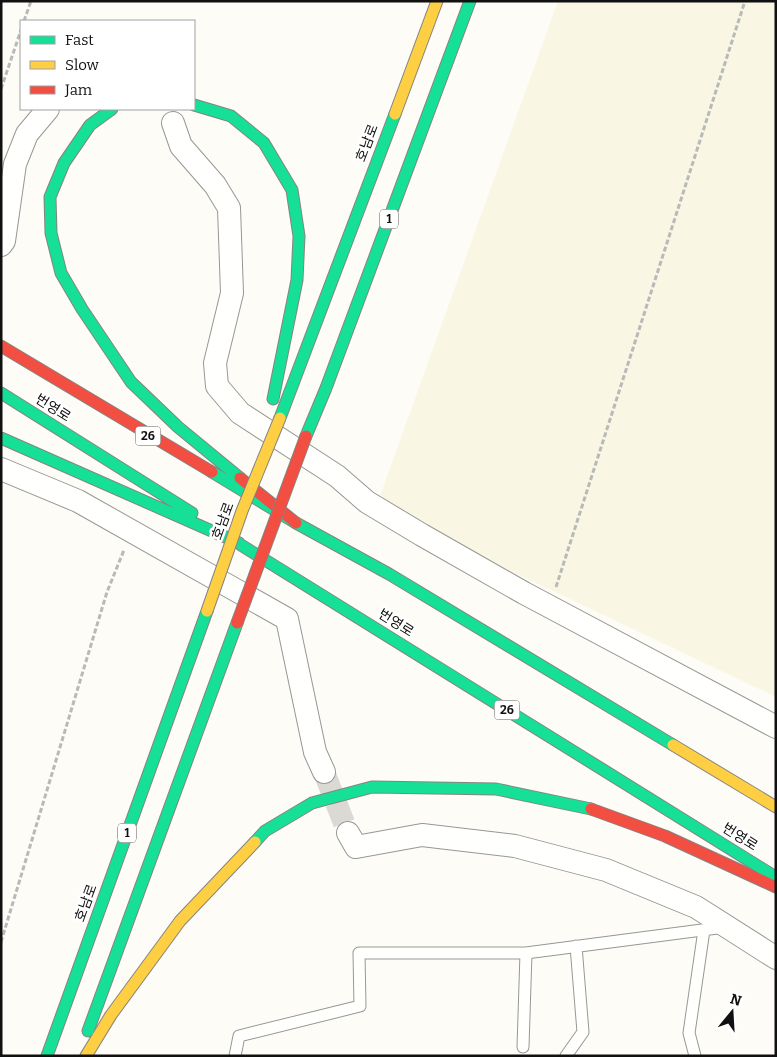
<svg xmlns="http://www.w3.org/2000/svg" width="777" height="1057" font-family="Bitter,'Noto Sans KR',serif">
<rect width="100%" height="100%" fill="#fdfcf7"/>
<!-- farmland -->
<path fill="#f9f7e4" d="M558 1H776V697L376 507Z"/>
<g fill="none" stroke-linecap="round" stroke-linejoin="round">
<!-- street-tunnel -->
<path stroke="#dad9d4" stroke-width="22" stroke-dasharray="22 11" stroke-linecap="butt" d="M324 772 348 833"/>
<defs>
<path id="lane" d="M523 1047 526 953
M235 1056 239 1036 360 1006 359 953H526L725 927
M566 1056 583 1032 576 946
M695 1056 689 1033 704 930"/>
<path id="street" d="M173 123 181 146 215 185 229 208 232 293 215 363 217 386 240 413 337 476 367 502 422 535 524 593 776 727
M1 245 4 241 15 164 27 134 48 109
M1 469 78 501 287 619 315 752 324 772
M348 833 356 847 422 835 515 846 606 870 696 907 776 958"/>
<path id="fast" d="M194 105 231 116 264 143 292 190 299 236 297 280 273 399
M112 109 90 125 64 163 50 197 51 233 61 273 82 309 131 382 178 427 240 478
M1 393 192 513
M280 418 395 114
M306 436 326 388 470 1
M1 438 239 543
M212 472 296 523 389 574 673 745
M241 545 774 876
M255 842 265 831 312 803 372 787 496 789 591 809
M88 1031 237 623
M47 1056 207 611"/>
<path id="slow" d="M395 114 437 1
M673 745 776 807
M86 1056 111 1015 180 921 255 842"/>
<path id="jam" d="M1 346 212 472
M240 478 296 523
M591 809 665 836 776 887"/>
</defs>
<!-- lane casing -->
<use href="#lane" stroke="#979795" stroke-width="13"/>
<!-- street casing -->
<use href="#street" stroke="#979795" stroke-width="24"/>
<!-- fast casing -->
<use href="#fast" stroke="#858482" stroke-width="13"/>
<!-- slow casing -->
<use href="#slow" stroke="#858482" stroke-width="13"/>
<!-- jam casing -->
<use href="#jam" stroke="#858482" stroke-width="13"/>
<!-- path -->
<path stroke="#b9b9b8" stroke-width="3" stroke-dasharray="5 2.5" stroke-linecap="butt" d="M24 21 31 1
M1 89 21 30
M556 587 745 1
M1 942 107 592 124 550"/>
<!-- lane -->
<use href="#lane" stroke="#fffffe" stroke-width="11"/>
<!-- street -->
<use href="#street" stroke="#fffffe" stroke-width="22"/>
<!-- fast -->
<use href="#fast" stroke="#16e098" stroke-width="11"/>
<!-- slow -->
<use href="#slow" stroke="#ffcf43" stroke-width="11"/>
<!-- jam -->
<use href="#jam" stroke="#f24e42" stroke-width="11"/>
<defs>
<path id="slow-bridge" d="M207 611 242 511 280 418"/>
<path id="jam-bridge" d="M237 623 306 436"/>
</defs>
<!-- slow-bridge casing -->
<use href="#slow-bridge" stroke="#858482" stroke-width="13" stroke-linecap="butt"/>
<!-- jam-bridge casing -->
<use href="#jam-bridge" stroke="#858482" stroke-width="13" stroke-linecap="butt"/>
<!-- slow-bridge -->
<use href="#slow-bridge" stroke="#ffcf43" stroke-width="11"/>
<!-- jam-bridge -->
<use href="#jam-bridge" stroke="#f24e42" stroke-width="11"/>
</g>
<g text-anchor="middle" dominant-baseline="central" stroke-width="5" stroke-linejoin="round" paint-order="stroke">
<!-- shield labels -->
<g fill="#fff" stroke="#585858" stroke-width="1">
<rect x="380" y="209.5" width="18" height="19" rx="4"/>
<rect x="135.5" y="426.5" width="25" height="19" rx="4"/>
<rect x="494.5" y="700.5" width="25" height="19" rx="4"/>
<rect x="118" y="823.5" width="18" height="19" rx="4"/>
</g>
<g font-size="12" font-weight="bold" fill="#111">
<text x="389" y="219">1</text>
<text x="148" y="436">26</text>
<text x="507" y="710">26</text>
<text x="127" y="833">1</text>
</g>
<!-- street labels -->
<g font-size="14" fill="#111" stroke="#fff">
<text transform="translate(367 143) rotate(-69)">호남로</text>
<text transform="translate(53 408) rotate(32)">번영로</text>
<text transform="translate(223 521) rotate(-70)">호남로</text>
<text transform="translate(396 623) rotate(32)">번영로</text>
<text transform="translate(740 837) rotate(32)">번영로</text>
<text transform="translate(86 903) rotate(-70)">호남로</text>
</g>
</g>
<!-- border -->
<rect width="777" height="1057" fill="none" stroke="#111111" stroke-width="5"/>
<!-- legend -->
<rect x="20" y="20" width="175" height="90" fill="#ffffff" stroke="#a0a0a0"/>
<rect x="30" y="36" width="25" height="8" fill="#16e098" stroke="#a0a0a0"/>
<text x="65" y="45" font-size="15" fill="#111111">Fast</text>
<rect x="30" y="61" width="25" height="8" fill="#ffcf43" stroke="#a0a0a0"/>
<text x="65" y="70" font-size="15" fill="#111111">Slow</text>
<rect x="30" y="86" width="25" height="8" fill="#f24e42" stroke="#a0a0a0"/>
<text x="65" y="95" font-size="15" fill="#111111">Jam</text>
<!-- north arrow -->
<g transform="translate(732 1012) rotate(18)" stroke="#ffffff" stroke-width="4" paint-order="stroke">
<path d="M0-4L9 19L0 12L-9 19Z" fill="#111111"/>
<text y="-8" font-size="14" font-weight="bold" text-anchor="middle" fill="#111111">N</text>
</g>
</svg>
